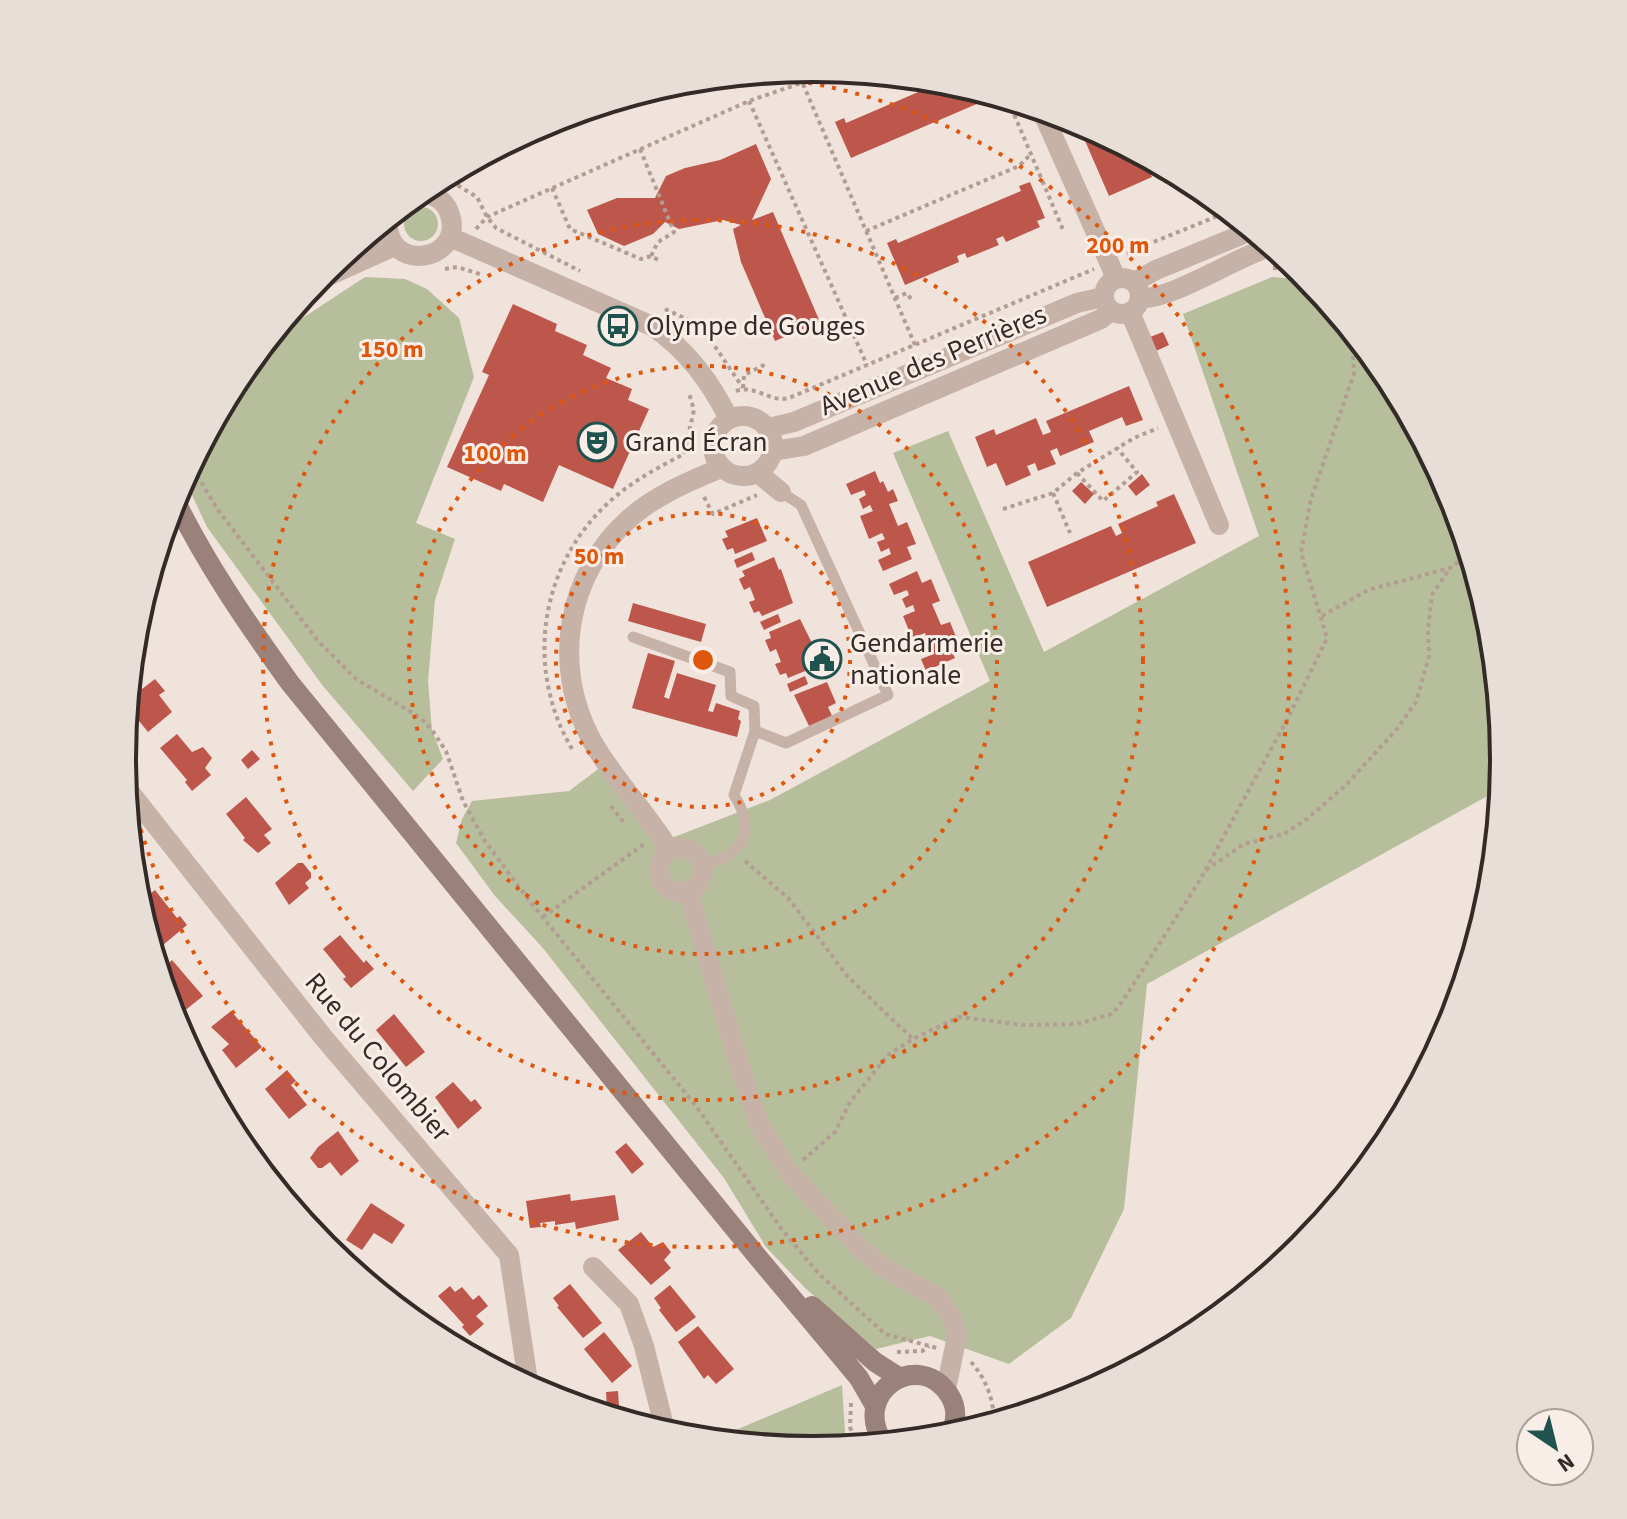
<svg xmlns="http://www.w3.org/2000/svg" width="1627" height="1519" font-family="'Source Sans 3',sans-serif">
<rect width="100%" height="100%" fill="#f0e3db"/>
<!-- green -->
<path fill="#b7be9c" d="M404 224a17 17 0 1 1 34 0a17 17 0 1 1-34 0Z
M365 277 405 279 427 289 459 318 474 377 416 523 455 539 435 600 428 681 432 730 443 759 413 791 323 686 207 527 184 478 239 375 273 333 292 325Z
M1272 277 1310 280 1389 376 1453 495 1492 625 1505 760 1502 788 1147 984 1124 1209 1071 1318 1009 1364 930 1336 876 1349 805 1288 766 1247 724 1178 542 947 495 896 456 843 462 819 472 801 569 791 601 767 656 844 770 800 990 681 893 453 948 431 1044 652 1259 536 1183 314Z
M842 1385 846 1448 813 1451 710 1441Z"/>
<!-- building -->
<path fill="#bd574c" d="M944 81 993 97 851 158 835 122 844 118 846 123Z
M1076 120 1142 155 1152 177 1109 196Z
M756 144 771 179 752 220 773 212 820 322 775 341 741 262 733 229 741 225 723 220 679 229 665 222 653 234 624 246 598 234 587 210 617 198H655L666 176 685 168 720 160Z
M1030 182 1045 218 1037 221 1040 227 1006 242 1003 236 996 239 999 245 967 258 965 253 957 256 959 262 905 285 887 243 896 239 898 243 1021 191 1019 186Z
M513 304 557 324 555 331 587 345 583 355 611 368 606 378 632 389 628 400 649 409 613 489 559 465 543 502 504 484 501 491 447 467 489 375 482 372Z
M1163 332 1169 345 1156 351 1150 337Z
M1129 386 1143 420 1126 426 1122 417 1089 431 1094 442 1060 456 1057 448 1050 451 1056 464 1038 471 1035 463 1027 466 1031 475 1006 486 996 463 987 467 975 437 994 429 996 435 1036 418 1043 435 1051 432 1046 421Z
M875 471 880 483 883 481 888 492 893 489 898 501 889 504 898 526 907 522 916 544 907 547 912 559 883 571 878 560 891 554 889 548 881 552 877 542 885 539 882 533 869 539 860 516 873 511 870 505 863 509 859 499 866 495 864 490 851 495 846 484Z
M1142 474 1150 485 1136 496 1128 486Z
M1081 482 1094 494 1085 504 1072 491Z
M1174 494 1196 543 1047 607 1028 562 1111 526 1116 536 1122 533 1118 524 1158 506 1156 502Z
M757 518 767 541 735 554 733 548 727 550 722 539 728 537 725 531Z
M752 552 755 560 737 568 734 560Z
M774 557 779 570 781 569 793 603 762 616 759 611 754 613 749 602 755 600 750 587 744 590 739 579 745 576 742 571Z
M917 571 922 583 931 579 940 601 932 604 941 625 950 622 959 644 950 647 955 658 926 671 921 659 934 654 932 648 924 651 920 642 927 638 925 633 912 638 903 616 915 611 913 605 906 608 902 599 909 595 907 590 894 595 889 584Z
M633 603 706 624 701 642 628 621Z
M778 614 781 622 764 630 760 622Z
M800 619 816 651 814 652 820 665 788 678 786 673 780 675 775 664 781 662 776 649 770 652 765 640 771 638 769 632Z
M648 653 675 661 664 697 669 699 677 673 716 685 708 711 713 712 716 703 740 711 738 719 741 721 737 737 632 708Z
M130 675 142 689 155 679 165 691 159 695 172 712 148 732 135 716 139 713 128 702Z
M805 676 808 684 790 692 787 684Z
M827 682 836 703 828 707 832 716 809 726 794 695Z
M177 734 192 752 203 747 212 758 205 768 211 775 192 791 185 782 187 780 160 748Z
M252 750 260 759 248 769 241 760Z
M246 797 272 829 264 835 271 843 258 853 243 840 245 838 226 814Z
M298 863H303L311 873V878L305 883 309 888 289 905 275 883Z
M155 890 177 918 180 916 187 925 163 945 156 936 161 932 138 903Z
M340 935 364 963 366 960 374 969 351 988 343 979 346 977 323 949Z
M172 960 203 996 178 1016 168 1003 166 997 171 994 162 983 159 972Z
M231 1011 262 1047 236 1068 222 1050 229 1044 211 1027Z
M394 1014 425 1052 406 1067 376 1030Z
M287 1070 296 1081 291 1085 307 1105 289 1119 265 1089Z
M453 1082 471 1102 475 1099 482 1108 458 1129 435 1097Z
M338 1131 359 1161 341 1176 330 1162 322 1168H318L310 1158 318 1147Z
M626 1143 644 1164 632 1174 615 1152Z
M255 1146 265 1158 256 1165 246 1153Z
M570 1194 571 1201 615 1195 619 1220 576 1229 575 1222 555 1225V1221L540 1223 541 1227 530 1228 526 1201Z
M371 1203 405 1225 392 1244 374 1233 362 1250 346 1240Z
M641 1232 653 1247 663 1242 671 1252 664 1260 671 1268 651 1285 618 1250Z
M570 1284 602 1323 583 1338 557 1307 559 1306 553 1298Z
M670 1285 696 1317 676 1332 659 1310 661 1308 654 1298Z
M450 1286 455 1292 462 1287 473 1300 479 1295 488 1306 476 1316 484 1324 470 1336 462 1327 464 1325 438 1296Z
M698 1326 734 1369 716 1384 708 1375 704 1379 678 1342Z
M604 1332 632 1366 612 1383 584 1349Z
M618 1391 619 1406 607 1407 606 1392Z"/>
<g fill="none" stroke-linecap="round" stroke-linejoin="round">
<!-- path -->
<path stroke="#b39c93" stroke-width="4" stroke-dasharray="4 4" stroke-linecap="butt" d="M803 84 915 345
M1008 100 1064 232
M749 101 867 365
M640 149 674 232 658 242 651 256 660 261
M444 177 477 197 487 217 496 228 580 271
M552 188 570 229 641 259 651 256
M476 229 487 217 749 101 839 70
M866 231 1019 166 1032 153
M1149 252 1146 245 1230 211
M1127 254 1146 245
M1273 268 1302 270
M445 269 457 267 483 275
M895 298 907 293 911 299
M665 309 695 323 706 333 743 388
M837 331 850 327
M743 388 744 375 766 364
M736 391C755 384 770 403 789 398L1094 269
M193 460 198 477 218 510 318 641 356 679 421 718 432 730 446 751 463 801 485 841 528 899 696 1106 780 1227 818 1273 885 1334 937 1348
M1077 473 1103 501 1137 472 1117 448
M1053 493 1070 533
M704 497 713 514 757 495
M1003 509 1053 493 1077 473 1134 438 1158 428
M1322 616 1368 590 1450 568 1470 553
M572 749C525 669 539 568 607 504 629 483 657 468 684 454L694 410 689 393
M611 806 625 824
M745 861 789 899 848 977 913 1039
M1206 870 1244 844 1284 834 1307 819 1345 786 1397 729 1416 702 1429 656 1428 629 1432 595 1450 568
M543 917 644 844
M803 1160 835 1132 850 1102 888 1055 913 1039 959 1017 1024 1025 1077 1024 1112 1014 1122 1002 1200 880 1289 716 1327 638 1301 552 1311 499 1354 373 1352 331
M897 1352 922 1351 929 1346
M971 1362C987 1380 993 1399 995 1424
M851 1403 850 1427 857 1447"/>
<!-- service -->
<path stroke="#c7b2a8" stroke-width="11" d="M633 637 730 672 731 696 754 706 755 731 734 795C756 829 744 857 703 864
M755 731 786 743 888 695 801 505 781 492"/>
<!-- minor -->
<path stroke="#c7b2a8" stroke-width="20" d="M1041 109 1116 278
M1130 312 1219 525
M758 473 781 492
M125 786 323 1037 509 1255 529 1388
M593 1267 629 1304 644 1346 666 1434"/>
<!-- tertiary -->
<path stroke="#c7b2a8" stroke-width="20" d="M388 218C383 276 468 262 449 212 444 199 433 194 420 192
M450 237 652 326C687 350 710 381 729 419
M360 241 387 227
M1104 296a18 18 0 1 1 36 0a18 18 0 1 1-36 0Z
M315 282 395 246
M1134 282 1156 270 1253 230
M1140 298C1170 301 1239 255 1273 246
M713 446a30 30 0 1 1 60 0a30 30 0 1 1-60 0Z
M768 428 794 422 1077 303 1103 297
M773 451 804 446 1101 319 1111 311
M659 870a22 22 0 1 1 44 0a22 22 0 1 1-44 0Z
M670 851C647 812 614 780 592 741 551 666 566 574 630 518 656 495 690 481 721 468
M688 891 739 1064 759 1124 789 1172 861 1249 881 1266 939 1298 953 1320 957 1336 946 1389"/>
<!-- secondary -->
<path stroke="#9a817a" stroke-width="20" d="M174 498C206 564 247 623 290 683L756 1255 859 1378 875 1406
M812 1306 875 1362 900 1378
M884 1444C849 1392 920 1347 950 1396 958 1409 956 1424 949 1437"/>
</g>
<!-- distance rings -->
<g fill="none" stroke="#df570d" stroke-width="4" stroke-dasharray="4 8">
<circle cx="703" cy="660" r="147"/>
<circle cx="703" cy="660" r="294"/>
<circle cx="703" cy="660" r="440"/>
<path d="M749 75A587 587 0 1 1 123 752"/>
</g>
<!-- icons -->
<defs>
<symbol id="bus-ring" viewBox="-11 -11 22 22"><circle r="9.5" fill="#f8eee7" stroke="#20534f" stroke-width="1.5"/><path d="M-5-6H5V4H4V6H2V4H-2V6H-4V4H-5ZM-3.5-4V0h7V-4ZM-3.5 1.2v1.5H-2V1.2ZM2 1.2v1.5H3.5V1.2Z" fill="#20534f"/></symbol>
<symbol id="theatre-ring" viewBox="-11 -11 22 22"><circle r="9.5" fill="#f8eee7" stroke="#20534f" stroke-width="1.5"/><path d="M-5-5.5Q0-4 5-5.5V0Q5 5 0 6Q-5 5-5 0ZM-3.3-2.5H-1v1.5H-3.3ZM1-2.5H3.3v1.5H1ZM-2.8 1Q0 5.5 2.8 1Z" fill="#20534f"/></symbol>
<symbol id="civic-ring" viewBox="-11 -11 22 22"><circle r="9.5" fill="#f8eee7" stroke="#20534f" stroke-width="1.5"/><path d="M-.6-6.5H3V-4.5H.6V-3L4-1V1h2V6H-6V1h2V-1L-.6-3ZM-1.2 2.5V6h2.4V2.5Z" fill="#20534f"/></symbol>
</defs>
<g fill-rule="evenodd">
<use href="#bus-ring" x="596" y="304" width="44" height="44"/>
<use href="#theatre-ring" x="575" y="420" width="44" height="44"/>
<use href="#civic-ring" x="800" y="637" width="44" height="44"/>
</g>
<g text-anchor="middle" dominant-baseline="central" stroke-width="6" stroke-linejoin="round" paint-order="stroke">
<!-- poi labels -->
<g font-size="28" fill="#342a28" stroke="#f8eee7" text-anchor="start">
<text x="646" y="326">Olympe de Gouges</text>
<text x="625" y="442">Grand Écran</text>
<text x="850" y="643">Gendarmerie<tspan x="850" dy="32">nationale</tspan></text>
</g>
<!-- street labels -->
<g font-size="28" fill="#342a28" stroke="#f8eee7">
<text transform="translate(933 360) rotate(-23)">Avenue des Perrières</text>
<text transform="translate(378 1057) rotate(50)">Rue du Colombier</text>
</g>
</g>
<!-- crop -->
<path d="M0 0H1627V1519H0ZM136 759a677 677 0 1 1 1354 0a677 677 0 1 1-1354 0Z" fill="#e8ded8" fill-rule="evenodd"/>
<path fill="none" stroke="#342a28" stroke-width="4" d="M136 759a677 677 0 1 1 1354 0a677 677 0 1 1-1354 0Z"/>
<circle cx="703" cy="660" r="12" fill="#df570d" stroke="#f8eee7" stroke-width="4"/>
<g font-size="24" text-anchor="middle" font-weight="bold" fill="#df570d" stroke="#f8eee7" stroke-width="6" stroke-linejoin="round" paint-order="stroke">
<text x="1118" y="253">200 m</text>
<text x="392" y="357">150 m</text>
<text x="495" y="461">100 m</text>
<text x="599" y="564">50 m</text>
</g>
<!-- north arrow -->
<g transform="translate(1555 1447) rotate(145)"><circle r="38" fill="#f8eee7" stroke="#aaa09b" stroke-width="2"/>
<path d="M0-6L14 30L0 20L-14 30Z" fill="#20534f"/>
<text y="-12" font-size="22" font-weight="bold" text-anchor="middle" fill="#342a28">N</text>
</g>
</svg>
